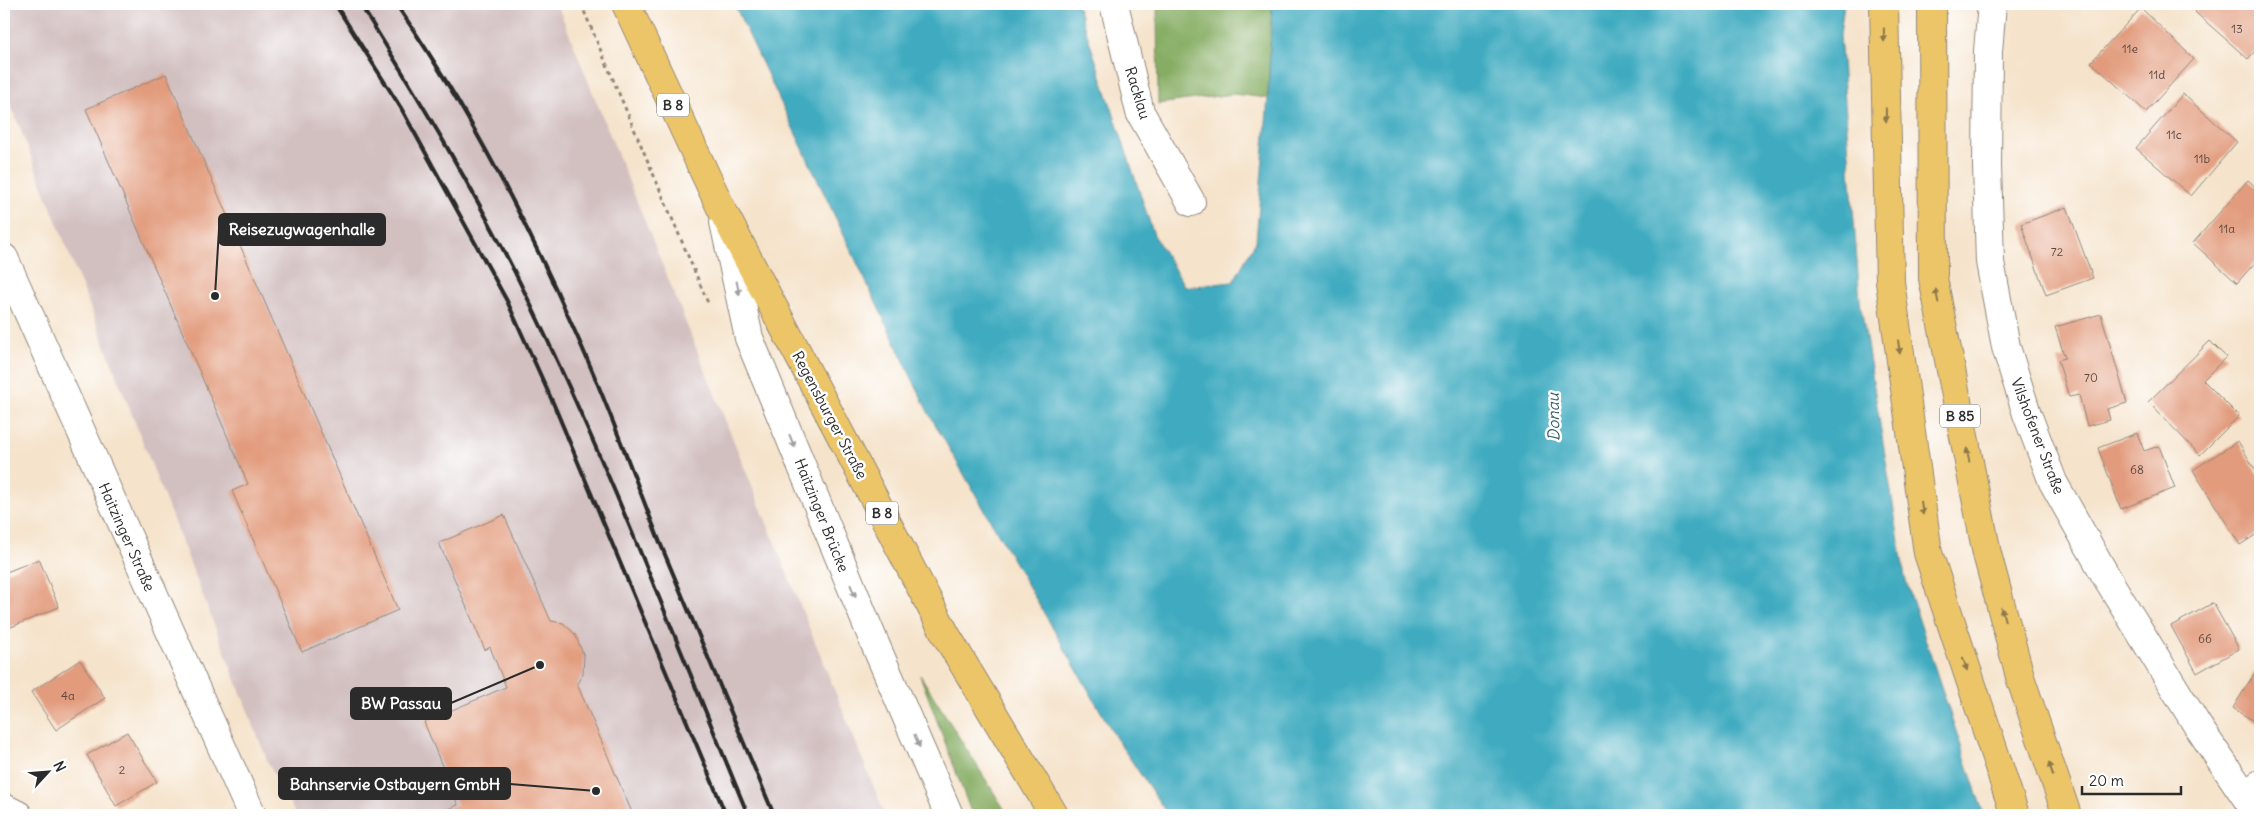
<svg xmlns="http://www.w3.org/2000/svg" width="2264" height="819" font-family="Delius,sans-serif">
<rect width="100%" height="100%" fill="#fff"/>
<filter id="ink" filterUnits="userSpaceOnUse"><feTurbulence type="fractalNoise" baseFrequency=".02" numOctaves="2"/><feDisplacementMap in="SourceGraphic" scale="10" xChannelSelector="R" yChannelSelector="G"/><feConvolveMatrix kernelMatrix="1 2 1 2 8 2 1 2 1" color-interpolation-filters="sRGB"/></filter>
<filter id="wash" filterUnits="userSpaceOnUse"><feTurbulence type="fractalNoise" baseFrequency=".0096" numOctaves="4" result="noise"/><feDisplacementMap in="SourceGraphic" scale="20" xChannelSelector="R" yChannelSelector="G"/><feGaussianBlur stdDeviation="1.12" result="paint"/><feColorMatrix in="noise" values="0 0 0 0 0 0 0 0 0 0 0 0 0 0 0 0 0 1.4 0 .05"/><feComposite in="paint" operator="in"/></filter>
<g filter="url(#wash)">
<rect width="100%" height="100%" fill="#f5e3cb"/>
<!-- industrial -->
<path fill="#d2bfc0" d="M4 4H557L885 815H296L269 765 4 87Z"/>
<!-- forest -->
<path fill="#86ad63" stroke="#586c47" d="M1157 4H1272L1268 98 1233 94 1158 104Z
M920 675 1008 815H972Z"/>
<!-- water -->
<path fill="#41abc0" stroke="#366b76" d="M734 4H1077L1154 235 1185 287 1233 282 1256 241 1268 98 1272 4H1844L1840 35 1860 301 1905 578 1984 815H1168L1116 738 928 412Z"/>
<g id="blocks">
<!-- building -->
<path fill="#e29b7d" d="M2202 4H2260V45L2248 59 2195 12Z
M2141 8 2194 59 2146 112 2091 62Z
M166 74 398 610 302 652 232 491 248 484 86 109Z
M2183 94 2237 142 2191 196 2136 148Z
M2248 180 2260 191V196L2257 200 2260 202V257L2237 283 2193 243Z
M2067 207 2093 278 2046 295 2021 224Z
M2101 314 2127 403 2107 409 2110 420 2087 426 2079 395 2069 397 2058 360 2065 358 2055 327Z
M2210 341 2226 357 2203 380 2239 416 2200 455 2148 402Z
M2137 433 2144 451 2159 446 2175 488 2121 509 2098 448Z
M2238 441 2260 478V532L2240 545 2193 470Z
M504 515 551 621 563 623 575 634 584 656 583 673 577 684 633 815H433L458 805 424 722 506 687 490 647 485 650 439 543Z
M39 559 59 607 4 630V573Z
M2213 603 2239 649 2197 673 2171 626Z
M80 660 105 698 56 730 31 692Z
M2260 664V725L2233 708Z
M127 732 157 782 116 806 87 755Z"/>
</g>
</g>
<g filter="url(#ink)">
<use href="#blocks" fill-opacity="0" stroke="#90877b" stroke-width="1"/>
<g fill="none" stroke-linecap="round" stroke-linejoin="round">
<defs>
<path id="minor" d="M1114 4 1140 112 1191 202
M724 222 749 338 875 644 949 815
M4 258 252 815
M2245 795 2260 784
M4 808 18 815"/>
<path id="tertiary" d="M1992 4 1988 51 1987 166 1990 262 2006 347 2027 414 2053 482 2107 578 2197 725 2258 815"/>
<path id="primary" d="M626 4 720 206 946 635 1054 815
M1884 4 1890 282 1928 553 2015 815
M1932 4 1933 278 1987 554 2021 680 2067 815"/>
</defs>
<!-- minor casing -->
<use href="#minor" stroke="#90877b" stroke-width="30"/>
<!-- tertiary casing -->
<use href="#tertiary" stroke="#90877b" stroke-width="30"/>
<!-- primary casing -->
<use href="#primary" stroke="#90877b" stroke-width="30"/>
<!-- path -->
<path stroke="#90877b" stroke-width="3" stroke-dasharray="4 4" stroke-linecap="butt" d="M581 4 708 303"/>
<!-- minor -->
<use href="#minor" stroke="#fff" stroke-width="28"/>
<!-- tertiary -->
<use href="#tertiary" stroke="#fff" stroke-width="28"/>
<!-- primary -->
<use href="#primary" stroke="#edc569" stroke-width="28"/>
<!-- rail -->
<path stroke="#2b2b2b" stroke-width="4" d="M335 4 401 108 507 301 554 405 726 815
M360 4C419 98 477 194 526 295 608 464 676 641 748 815
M396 4C468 108 526 220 577 336 608 404 633 475 661 545 698 635 737 725 774 815"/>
</g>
<!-- one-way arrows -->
<defs><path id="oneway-solid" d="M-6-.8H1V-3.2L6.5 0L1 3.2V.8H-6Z" transform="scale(1.25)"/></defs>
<g fill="#8c784a">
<use href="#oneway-solid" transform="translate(1884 35) rotate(89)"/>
<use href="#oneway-solid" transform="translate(1886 115) rotate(89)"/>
<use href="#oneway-solid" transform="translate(1937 296) rotate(-101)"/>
<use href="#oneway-solid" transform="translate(1899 347) rotate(82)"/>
<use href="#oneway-solid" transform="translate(1968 455) rotate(-101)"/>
<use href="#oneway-solid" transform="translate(1922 508) rotate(82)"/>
<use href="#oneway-solid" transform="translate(2003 614) rotate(-105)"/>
<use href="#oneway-solid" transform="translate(1965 664) rotate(72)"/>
<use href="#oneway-solid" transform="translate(2051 769) rotate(-109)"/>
</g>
<g fill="#a0a0a0">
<use href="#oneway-solid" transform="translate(738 288) rotate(78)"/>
<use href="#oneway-solid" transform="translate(792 441) rotate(68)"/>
<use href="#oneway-solid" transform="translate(853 591) rotate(68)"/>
<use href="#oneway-solid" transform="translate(917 741) rotate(67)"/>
</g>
</g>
<g text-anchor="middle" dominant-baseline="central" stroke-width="5" stroke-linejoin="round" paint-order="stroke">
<!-- number labels -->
<g font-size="12" fill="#594740">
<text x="2237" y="28">13</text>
<text x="2130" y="48">11e</text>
<text x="2157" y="74">11d</text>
<text x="2174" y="134">11c</text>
<text x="2202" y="158">11b</text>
<text x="2227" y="228">11a</text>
<text x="2057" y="251">72</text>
<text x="2091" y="377">70</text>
<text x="2137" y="469">68</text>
<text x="2205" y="638">66</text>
<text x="68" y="695">4a</text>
<text x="122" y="769">2</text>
</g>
<!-- shield labels -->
<g fill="#fff" stroke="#6b6b6b" stroke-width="1">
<rect x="657" y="93.5" width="32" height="23" rx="4"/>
<rect x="1940" y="404.5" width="40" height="23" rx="4"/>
<rect x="866" y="501.5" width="32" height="23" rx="4"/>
</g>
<g font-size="14" font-weight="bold" fill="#2b2b2b">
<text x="673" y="105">B 8</text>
<text x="1960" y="416">B 85</text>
<text x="882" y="513">B 8</text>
</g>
<!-- street labels -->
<g font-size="15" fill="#2b2b2b" stroke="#fff">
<text transform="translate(1138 93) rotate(73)">Racklau</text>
<text transform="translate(830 415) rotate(62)">Regensburger Straße</text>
<text transform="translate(2038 436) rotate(69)">Vilshofener Straße</text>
<text transform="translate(822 515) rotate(68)">Haitzinger Brücke</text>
<text transform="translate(127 537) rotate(66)">Haitzinger Straße</text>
</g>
<!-- water labels -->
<g font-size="16" font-style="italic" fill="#345e67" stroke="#fff">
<text transform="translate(1553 417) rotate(-91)">Donau</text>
</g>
</g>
<!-- callouts -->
<path fill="none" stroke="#2b2b2b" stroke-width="2" d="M215 296L219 229M540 665L451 703M596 791L510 784"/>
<g fill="#2b2b2b" stroke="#fff" stroke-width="2">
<circle cx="215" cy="296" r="5"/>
<circle cx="540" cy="665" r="5"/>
<circle cx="596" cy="791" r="5"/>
</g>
<g fill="#2b2b2b" stroke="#2b2b2b" stroke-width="2">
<rect x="219" y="214" width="166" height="31" rx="5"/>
<rect x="351" y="688" width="100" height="31" rx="5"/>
<rect x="279" y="768" width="231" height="31" rx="5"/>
</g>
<g font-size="16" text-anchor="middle" font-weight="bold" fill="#fff">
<text x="302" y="235">Reisezugwagenhalle</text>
<text x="401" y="709">BW Passau</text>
<text x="395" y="790">Bahnservie Ostbayern GmbH</text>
</g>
<!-- margin -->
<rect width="2264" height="819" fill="none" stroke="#fff" stroke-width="20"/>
<!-- north arrow -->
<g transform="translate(48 772) rotate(64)" stroke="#ffffff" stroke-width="4" paint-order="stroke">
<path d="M0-4L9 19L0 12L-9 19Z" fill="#2b2b2b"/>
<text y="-8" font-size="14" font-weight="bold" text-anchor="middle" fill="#2b2b2b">N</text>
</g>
<!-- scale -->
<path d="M2082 786v8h99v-8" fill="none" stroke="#2b2b2b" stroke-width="2.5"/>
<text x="2089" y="786" font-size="15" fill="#2b2b2b" stroke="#ffffff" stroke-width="4" paint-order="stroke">20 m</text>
</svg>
